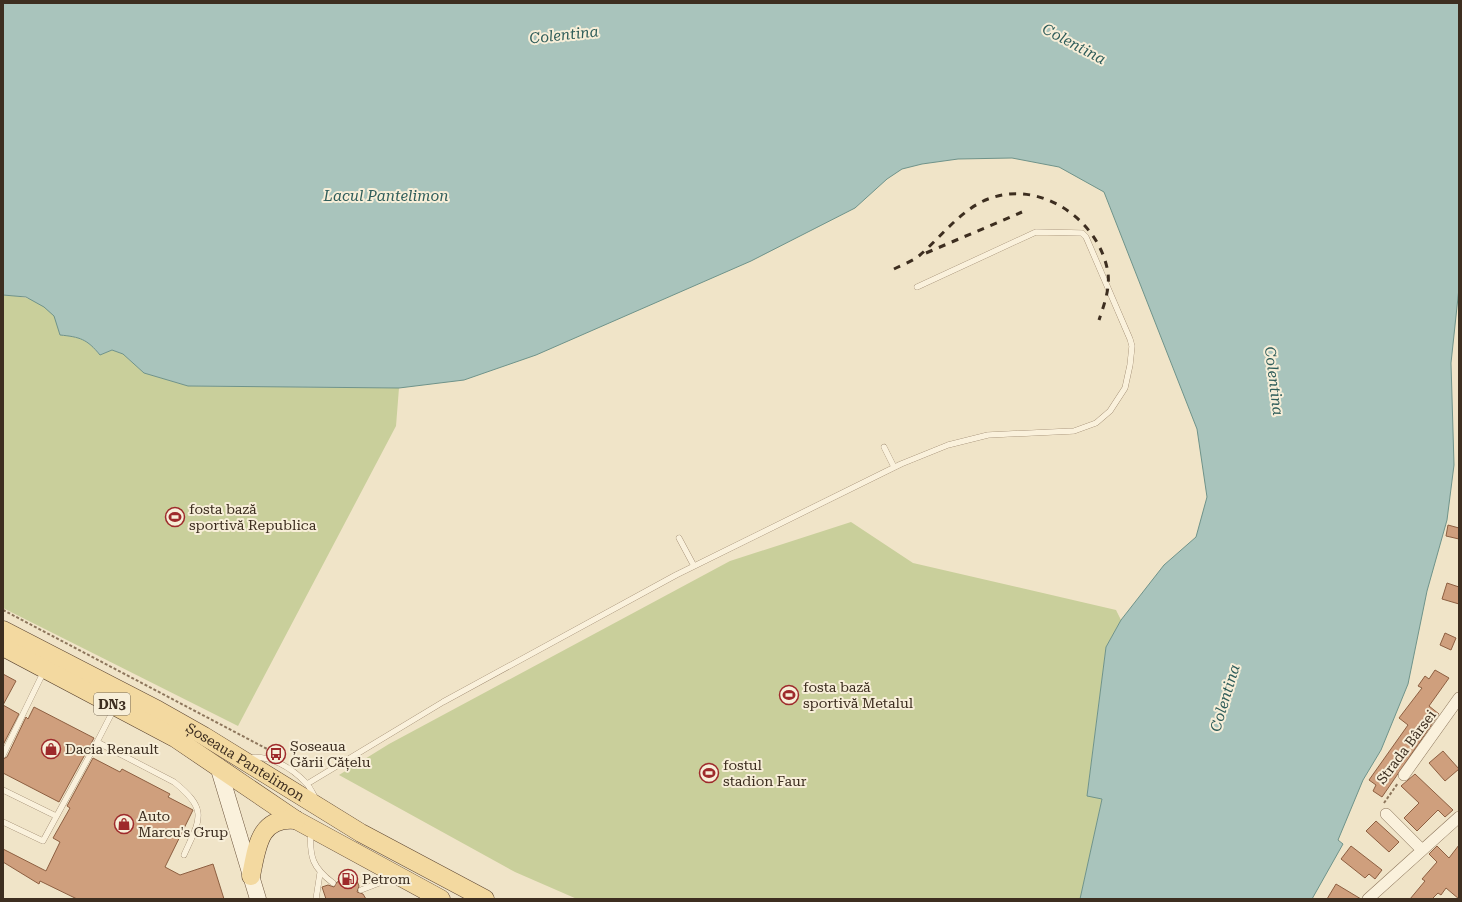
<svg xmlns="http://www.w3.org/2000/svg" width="1462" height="902" font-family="'Roboto Serif',serif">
<rect width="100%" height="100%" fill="#f0e4c8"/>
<!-- green -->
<path fill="#c9cf9b" d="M3 295C20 296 45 299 55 316 57 322 58 329 60 335 80 337 87 339 100 355L112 350 123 354 144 373 188 386 399 388 396 426 238 726 3 608Z
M851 522 913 563 1116 610 1121 620 1106 647 1087 795 1102 799 1080 899H577L515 872 339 775 389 744 730 561Z"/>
<!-- water -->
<path fill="#a9c4bc" stroke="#6f938a" d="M3 3H1459V288L1451 363 1454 465 1447 520 1427 591 1408 684 1381 750 1363 780 1338 840 1343 844 1312 899H1080L1102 799 1087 796 1106 647 1121 620 1164 565 1196 537 1207 497 1197 429 1104 192 1059 167 1012 158 958 159 922 164 902 169 887 179 855 208 751 261 536 355 464 380 399 388 188 386 144 373 123 354 112 350 100 355C87 339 80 337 60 335L54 316 44 307 26 297 3 295Z"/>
<!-- building -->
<path fill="#cf9f7d" stroke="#8d5f41" d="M1448 525 1459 528V539L1446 536Z
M1447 583 1459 587V604L1442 599Z
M1445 633 1456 638 1451 650 1440 645Z
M1435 670 1449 678 1429 706 1439 714 1382 797 1373 791 1376 785 1369 780 1408 725 1399 718 1422 688 1418 686 1425 676 1429 679Z
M3 674 16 681 3 705Z
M3 705 19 714 3 745Z
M34 707 94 738 59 802 3 773V759L7 757 26 717 28 719Z
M1443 751 1459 769 1445 781 1429 763Z
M93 758 120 772 122 769 170 794 168 797 193 810 165 867 180 875 213 864 224 899H77L40 881 39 884 3 862V849L46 871 60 842 53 838 70 808 67 806Z
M1415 774 1453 810 1445 817 1438 810 1417 831 1404 818 1419 803 1401 786Z
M1376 821 1399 842 1389 852 1366 831Z
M1459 845V899L1446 888 1441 895 1438 893 1432 899H1410L1425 881 1422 879 1437 862 1429 854 1437 846 1449 858Z
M1351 846 1382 870 1375 879 1369 874 1365 878 1341 859Z
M355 876 359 886 357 892 363 894 366 899H326L322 887 328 885 334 887 337 882Z
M1336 884 1361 899H1327Z"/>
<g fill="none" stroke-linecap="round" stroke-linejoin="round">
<defs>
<path id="lane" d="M884 447 894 467
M679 538 694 566
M114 709 97 742 174 782C209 810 200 819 184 855
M3 755 44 671
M248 758C269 754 292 768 306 783 310 787 313 794 316 799
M307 784 443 702 676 575 901 464 948 445 988 435 1074 431 1096 423 1110 411 1125 388 1130 365 1132 346 1130 339 1086 237 1082 233 1036 232 917 287
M3 790 56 816
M3 822 43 841 97 742
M311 832C309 857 313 868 333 883
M361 890 395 877
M316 899 320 873"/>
<path id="street" d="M1404 775 1459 698
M1386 814 1421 849
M1368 899 1459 817"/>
<path id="secondary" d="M218 766 258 899"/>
<g id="primary">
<path id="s1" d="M3 630 158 710 204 736 361 833 485 899"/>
<path d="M3 647 175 738 296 820 441 899"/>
<path d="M251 876C257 847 259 816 296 820"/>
</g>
</defs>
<!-- lane casing -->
<use href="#lane" stroke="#8d765c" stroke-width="6"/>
<!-- street casing -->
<use href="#street" stroke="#8d765c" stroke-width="12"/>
<!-- secondary casing -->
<use href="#secondary" stroke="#6f573f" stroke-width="17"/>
<!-- primary casing -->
<use href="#primary" stroke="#5b4430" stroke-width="19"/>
<!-- path -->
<path stroke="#8d765c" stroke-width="2" stroke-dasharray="3 2" stroke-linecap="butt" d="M3 610 271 751
M1384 803 1398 783"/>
<!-- lane -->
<use href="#lane" stroke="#faf1dc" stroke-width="5.5"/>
<!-- street -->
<use href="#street" stroke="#faf1dc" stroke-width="11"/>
<!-- secondary -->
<use href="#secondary" stroke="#faf1dc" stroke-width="16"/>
<!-- primary -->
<use href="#primary" stroke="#f3d9a0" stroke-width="18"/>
<!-- rail -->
<path stroke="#3d2e20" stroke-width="3" stroke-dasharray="7 7" stroke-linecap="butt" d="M926 253 1022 212
M894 269C902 265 913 261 920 255 942 236 963 207 991 198 1042 180 1100 221 1108 273 1110 289 1104 305 1099 320"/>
</g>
<!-- icons -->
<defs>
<symbol id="stadium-ring" viewBox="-11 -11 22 22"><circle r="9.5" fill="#f7eed8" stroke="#9e2a2b" stroke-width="1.5"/><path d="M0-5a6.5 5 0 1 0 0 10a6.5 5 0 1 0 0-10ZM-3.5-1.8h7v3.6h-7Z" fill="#9e2a2b"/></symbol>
<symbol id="shop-ring" viewBox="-11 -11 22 22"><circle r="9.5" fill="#f7eed8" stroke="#9e2a2b" stroke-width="1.5"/><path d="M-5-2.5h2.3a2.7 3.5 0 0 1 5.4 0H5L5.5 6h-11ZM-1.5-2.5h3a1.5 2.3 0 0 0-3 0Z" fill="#9e2a2b"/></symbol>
<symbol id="bus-ring" viewBox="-11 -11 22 22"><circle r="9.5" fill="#f7eed8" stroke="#9e2a2b" stroke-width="1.5"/><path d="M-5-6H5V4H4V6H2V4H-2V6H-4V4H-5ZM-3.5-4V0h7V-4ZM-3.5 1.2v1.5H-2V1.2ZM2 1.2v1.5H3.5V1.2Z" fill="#9e2a2b"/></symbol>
<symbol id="fuel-ring" viewBox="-11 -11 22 22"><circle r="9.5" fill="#f7eed8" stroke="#9e2a2b" stroke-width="1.5"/><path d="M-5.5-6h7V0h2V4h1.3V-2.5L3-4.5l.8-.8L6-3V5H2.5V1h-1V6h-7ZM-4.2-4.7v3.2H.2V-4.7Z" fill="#9e2a2b"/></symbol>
</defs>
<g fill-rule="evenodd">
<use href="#stadium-ring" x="164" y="506" width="22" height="22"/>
<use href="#stadium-ring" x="778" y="684" width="22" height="22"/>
<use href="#shop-ring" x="40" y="738" width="22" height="22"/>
<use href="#bus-ring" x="265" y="743" width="22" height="22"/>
<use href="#stadium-ring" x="698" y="762" width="22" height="22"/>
<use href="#shop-ring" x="113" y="813" width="22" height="22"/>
<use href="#fuel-ring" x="337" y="868" width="22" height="22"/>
</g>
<g text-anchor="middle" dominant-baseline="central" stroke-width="4" stroke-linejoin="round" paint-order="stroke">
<!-- shield labels -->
<rect fill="#f7eed8" stroke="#756857" stroke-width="1" x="94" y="693" width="36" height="22" rx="3"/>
<g font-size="13" font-weight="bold" fill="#3d2e20">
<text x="112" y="704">DN3</text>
</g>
<!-- poi labels -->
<g font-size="14" fill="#3d2e20" stroke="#f7eed8" text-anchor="start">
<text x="189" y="509">fosta bază<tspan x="189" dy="16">sportivă Republica</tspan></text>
<text x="803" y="687">fosta bază<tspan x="803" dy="16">sportivă Metalul</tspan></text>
<text x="290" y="746">Șoseaua<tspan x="290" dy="16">Gării Cățelu</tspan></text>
<text x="65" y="749">Dacia Renault</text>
<text x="723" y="765">fostul<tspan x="723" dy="16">stadion Faur</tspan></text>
<text x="138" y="816">Auto<tspan x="138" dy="16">Marcu's Grup</tspan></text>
<text x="362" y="879">Petrom</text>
</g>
<!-- street labels -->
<g font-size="14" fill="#3d2e20" stroke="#f7eed8">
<text transform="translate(1406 747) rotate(-53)">Strada Bârsei</text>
<text stroke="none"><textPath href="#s1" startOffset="276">Șoseaua Pantelimon</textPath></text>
</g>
<!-- water labels -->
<g font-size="15" font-style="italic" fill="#2f5d5a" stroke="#f7eed8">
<text transform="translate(564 35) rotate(-6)">Colentina</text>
<text transform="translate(1074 44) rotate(28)">Colentina</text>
<text x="386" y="196">Lacul Pantelimon</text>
<text transform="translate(1274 381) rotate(83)">Colentina</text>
<text transform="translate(1225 698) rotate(-73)">Colentina</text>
</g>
</g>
<!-- border -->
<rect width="1462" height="902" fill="none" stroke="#3d2e20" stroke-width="8"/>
</svg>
